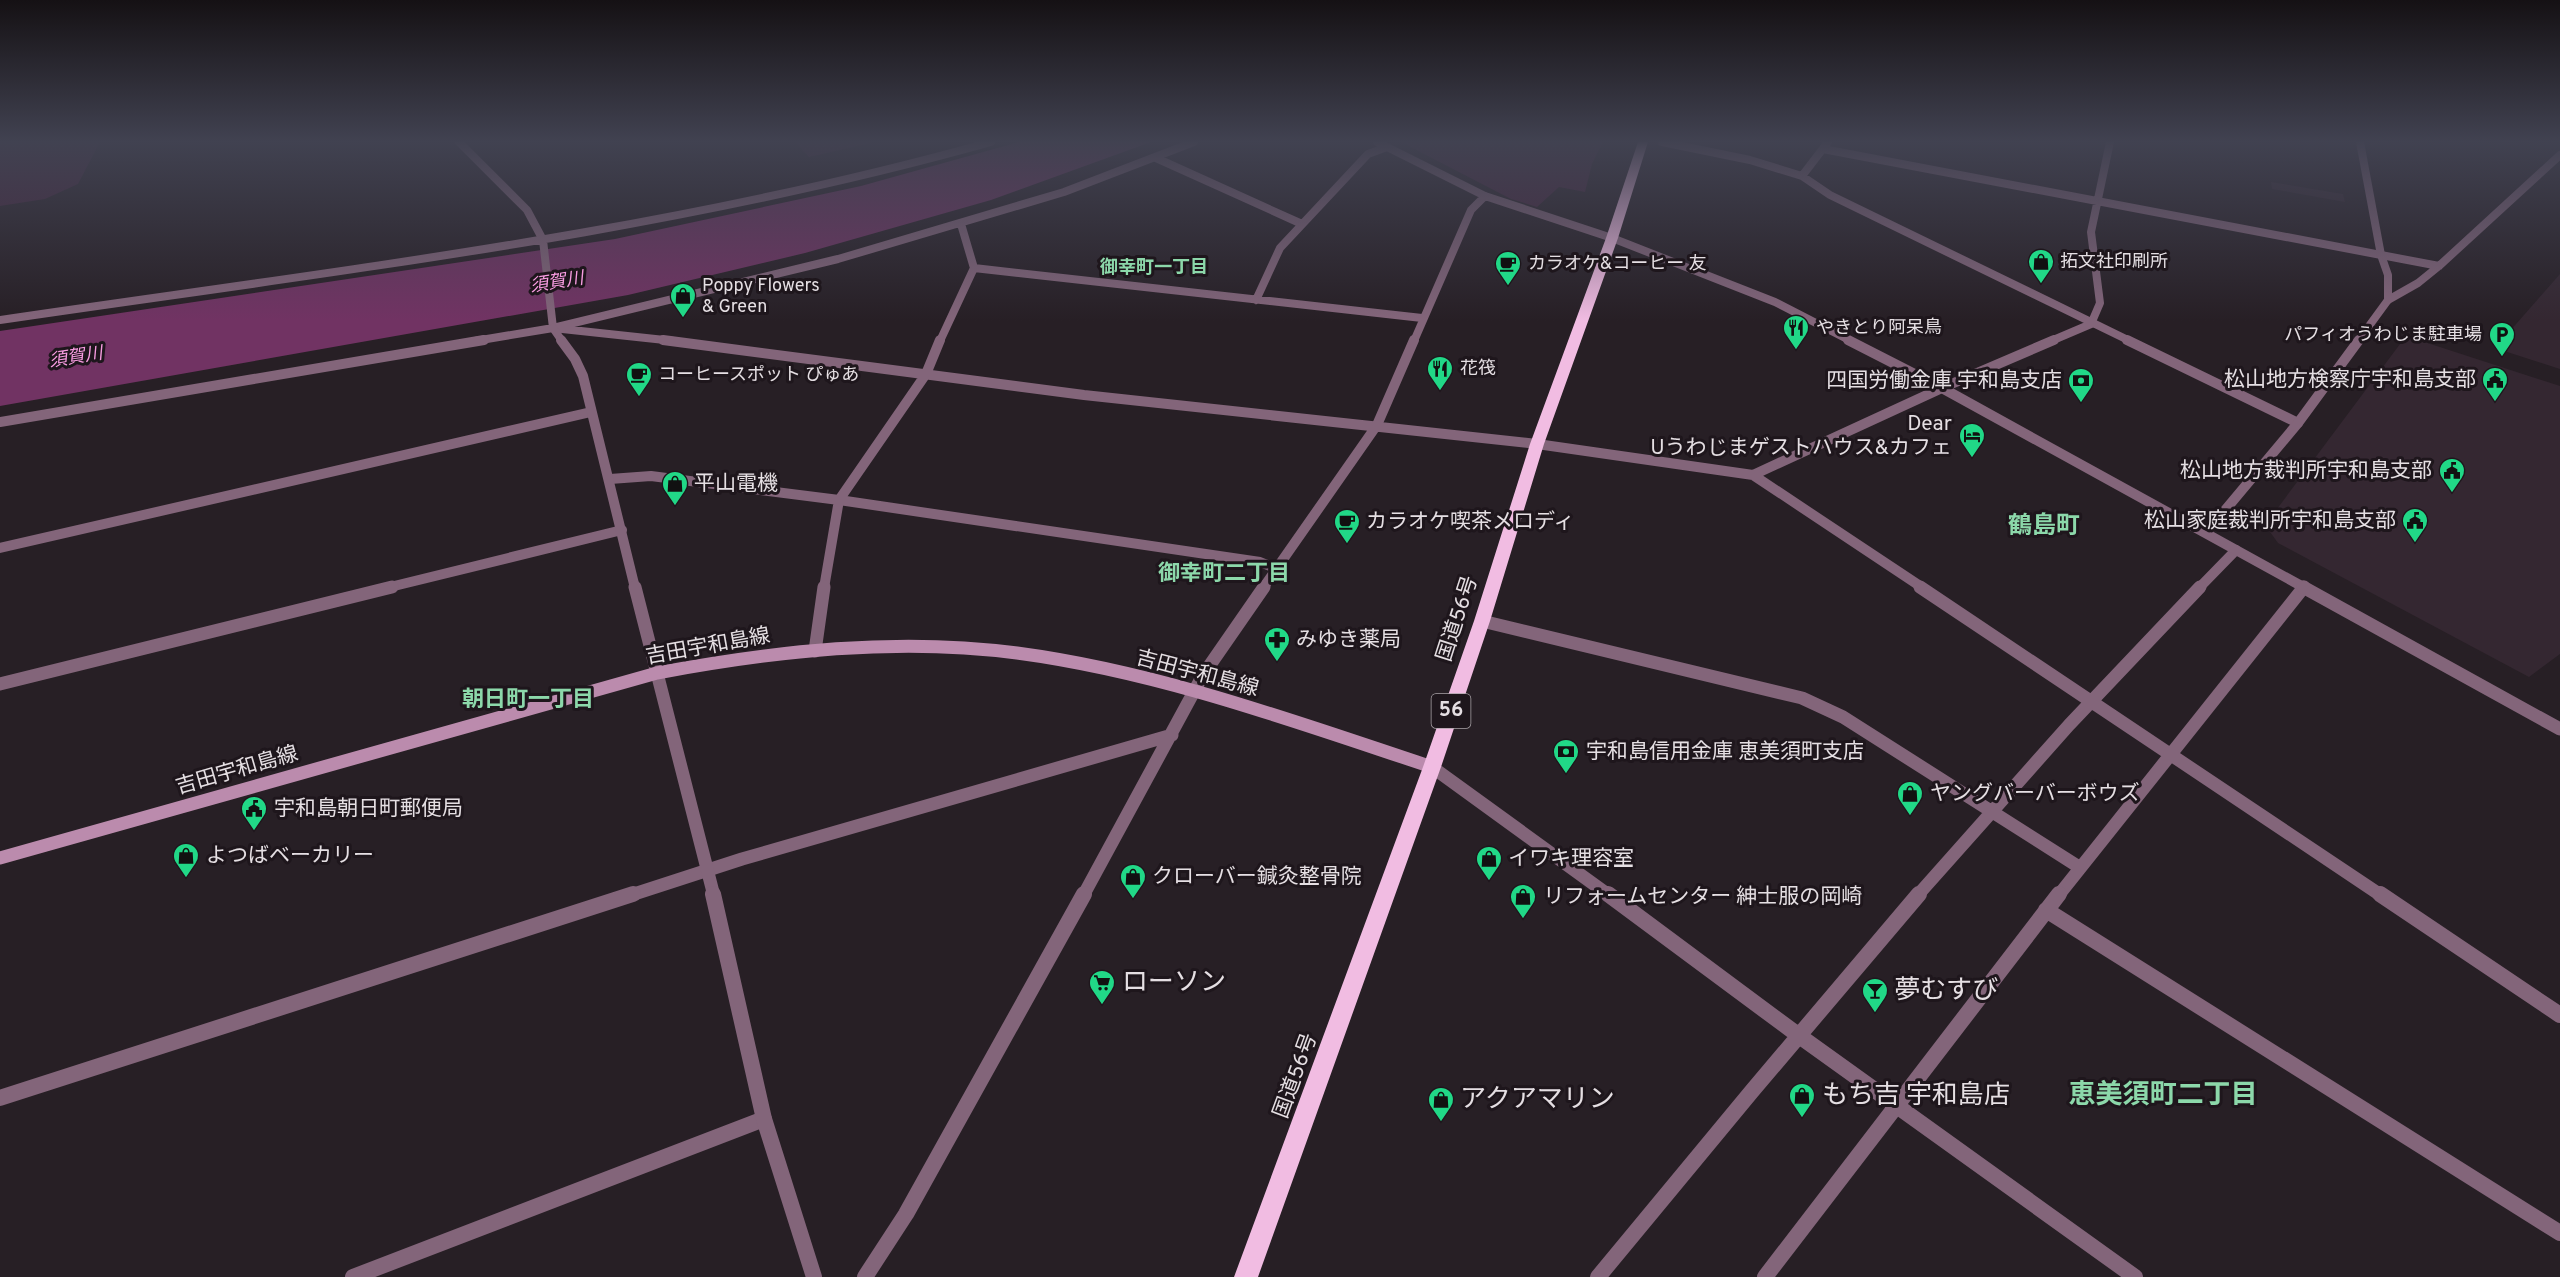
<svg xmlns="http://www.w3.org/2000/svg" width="2560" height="1277" font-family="Overpass,'Noto Sans JP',sans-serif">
<rect width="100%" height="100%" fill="#271f25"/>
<!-- built -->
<path fill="#342731" d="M2271 182 2343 194 2345 202 2272 189Z
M2560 274V369L2495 348Z
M2406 336 2560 386V654L2529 677 2278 543 2265 525Z"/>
<!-- green -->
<path fill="#46233d" d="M0 142H100L78 184 45 199 0 206Z
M795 142H869L871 143 809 157Z
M1401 142H1603L1592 164 1585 192 1559 187 1537 207 1511 199Z"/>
<!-- water -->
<path fill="#713363" d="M1019 142H1151L991 200 805 253 628 295 0 406V331L615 239 861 186Z"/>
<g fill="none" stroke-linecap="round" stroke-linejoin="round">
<!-- minor-far3 -->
<path stroke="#83657a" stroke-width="8" d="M459 142 527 210 543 240 553 328
M1377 142 1485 196 1612 238
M1662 142 1750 160 1802 176 1830 195 2130 341
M1823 149 2439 266
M1156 158 1302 224
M1802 176 1828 142
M961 224 974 268 1422 318
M1256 300 1280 248 1368 154 1387 147
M2388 300 2418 283 2439 266 2560 155
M0 320C332 271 667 233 991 142
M553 328 674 341
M475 341 553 328 838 259 1064 192 1194 142
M940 341 974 268
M1414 341 1471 210 1485 196
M2051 341 2091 324 2100 303 2091 232 2110 142"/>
<!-- minor-far2 -->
<path stroke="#83657a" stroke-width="10" d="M663 340 1084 395 1537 444 1753 475 1923 588
M2127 340 2298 423
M0 422 484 340
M1753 475 1942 388 2054 340
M610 479 651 476 839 500 1260 562 1277 569
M0 548 591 412
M386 588 622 530
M824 588 839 500 926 374 940 340
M1263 588 1377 425 1414 340
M2199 588 2236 550"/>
<!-- minor-far1 -->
<path stroke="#83657a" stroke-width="13" d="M1920 587 2382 896
M1482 621 1802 698 1843 717 2079 867
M815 651 824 587
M0 684 392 587
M1432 767 1610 896
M628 896 742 859 1172 735
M1083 896 1203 675 1264 587
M1917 896 2069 725 2200 587
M2058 896 2304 587"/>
<!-- minor -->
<path stroke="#83657a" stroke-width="16" d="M1608 894 1798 1035 2135 1277
M2380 894 2560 1015
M2046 910 2560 1233
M0 1098 633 894
M353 1277 764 1119
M865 1277 906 1214 1084 894
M1598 1277 1752 1091 1919 894
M1765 1277 2059 894"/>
<!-- tertiary-far3 -->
<path stroke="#83657a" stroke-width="8" d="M1612 238 1775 302 1851 341
M553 328 562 341
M2358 341 2388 300V275L2381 255 2360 142"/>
<!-- tertiary-far2 -->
<path stroke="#83657a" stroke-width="10" d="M561 340 575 359 583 376 635 588
M1848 340 1942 388 2305 588
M2206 533 2298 423 2359 340"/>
<!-- tertiary-far1 -->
<path stroke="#83657a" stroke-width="13" d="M635 587 714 896
M2303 587 2560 729"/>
<!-- tertiary -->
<path stroke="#83657a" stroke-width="16" d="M713 894 764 1119 814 1277"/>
<!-- secondary -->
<path stroke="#bb8bad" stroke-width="13" d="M0 858 657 673C775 651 897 637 1017 653 1160 672 1296 722 1432 767"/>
<!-- trunk -->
<path fill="#f1bce2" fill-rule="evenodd" d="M1638 142H1648L1618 238 1544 444 1490 621 1441 767 1258 1277H1234L1423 767 1474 621 1530 444 1606 238Z"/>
</g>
<!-- sky -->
<linearGradient id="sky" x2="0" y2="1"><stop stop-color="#151114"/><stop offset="0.44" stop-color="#414251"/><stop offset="1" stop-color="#414251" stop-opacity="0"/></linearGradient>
<rect width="2560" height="321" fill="url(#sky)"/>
<!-- icons -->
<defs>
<symbol id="shop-pin" viewBox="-11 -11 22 30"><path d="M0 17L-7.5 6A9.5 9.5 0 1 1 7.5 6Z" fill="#21d887" stroke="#1e161c"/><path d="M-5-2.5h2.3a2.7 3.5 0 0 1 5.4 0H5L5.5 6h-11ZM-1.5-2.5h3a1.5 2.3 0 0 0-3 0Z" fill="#111"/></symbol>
<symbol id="cafe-pin" viewBox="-11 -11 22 30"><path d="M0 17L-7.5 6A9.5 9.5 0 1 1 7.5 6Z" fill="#21d887" stroke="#1e161c"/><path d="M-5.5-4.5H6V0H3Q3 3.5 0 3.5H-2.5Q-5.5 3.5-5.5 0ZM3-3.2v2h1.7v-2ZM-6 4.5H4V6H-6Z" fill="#111"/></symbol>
<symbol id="restaurant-pin" viewBox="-11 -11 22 30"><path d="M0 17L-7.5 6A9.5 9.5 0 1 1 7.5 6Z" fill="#21d887" stroke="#1e161c"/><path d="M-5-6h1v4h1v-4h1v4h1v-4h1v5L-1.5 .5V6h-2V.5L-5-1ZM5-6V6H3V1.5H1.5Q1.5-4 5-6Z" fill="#111"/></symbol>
<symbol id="parking-pin" viewBox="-11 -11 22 30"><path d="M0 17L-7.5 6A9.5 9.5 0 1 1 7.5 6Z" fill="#21d887" stroke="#1e161c"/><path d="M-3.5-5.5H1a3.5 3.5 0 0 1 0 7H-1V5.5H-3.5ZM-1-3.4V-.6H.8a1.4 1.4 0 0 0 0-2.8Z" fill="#111"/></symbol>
<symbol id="civic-pin" viewBox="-11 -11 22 30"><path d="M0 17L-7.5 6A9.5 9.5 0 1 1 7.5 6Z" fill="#21d887" stroke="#1e161c"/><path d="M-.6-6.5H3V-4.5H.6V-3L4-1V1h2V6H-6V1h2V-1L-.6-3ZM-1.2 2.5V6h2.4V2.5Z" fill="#111"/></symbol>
<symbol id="bank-pin" viewBox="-11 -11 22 30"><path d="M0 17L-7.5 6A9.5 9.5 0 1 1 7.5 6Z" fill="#21d887" stroke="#1e161c"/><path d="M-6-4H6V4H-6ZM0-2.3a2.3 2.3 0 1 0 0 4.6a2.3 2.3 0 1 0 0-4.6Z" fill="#111"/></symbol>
<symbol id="hotel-pin" viewBox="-11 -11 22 30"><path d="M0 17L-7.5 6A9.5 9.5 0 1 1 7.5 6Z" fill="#21d887" stroke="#1e161c"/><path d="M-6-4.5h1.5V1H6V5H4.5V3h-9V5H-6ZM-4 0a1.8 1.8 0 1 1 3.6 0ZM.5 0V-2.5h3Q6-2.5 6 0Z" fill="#111"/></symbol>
<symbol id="pharmacy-pin" viewBox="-11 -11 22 30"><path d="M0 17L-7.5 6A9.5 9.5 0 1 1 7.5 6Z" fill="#21d887" stroke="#1e161c"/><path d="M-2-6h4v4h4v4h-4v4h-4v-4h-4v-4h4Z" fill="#111"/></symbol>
<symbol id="supermarket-pin" viewBox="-11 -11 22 30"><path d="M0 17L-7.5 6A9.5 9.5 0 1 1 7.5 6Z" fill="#21d887" stroke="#1e161c"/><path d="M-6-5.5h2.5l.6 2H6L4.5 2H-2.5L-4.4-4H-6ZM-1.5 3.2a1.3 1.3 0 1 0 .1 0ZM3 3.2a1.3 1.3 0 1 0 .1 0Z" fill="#111"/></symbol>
<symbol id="bar-pin" viewBox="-11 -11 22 30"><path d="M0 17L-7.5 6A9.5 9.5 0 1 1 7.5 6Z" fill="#21d887" stroke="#1e161c"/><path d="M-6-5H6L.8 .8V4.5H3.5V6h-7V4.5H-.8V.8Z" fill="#111"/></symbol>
</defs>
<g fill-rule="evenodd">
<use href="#shop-pin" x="2026" y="247" width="30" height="40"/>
<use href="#cafe-pin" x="1493" y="249" width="30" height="40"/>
<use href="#shop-pin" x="668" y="281" width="30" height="40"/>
<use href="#restaurant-pin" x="1781" y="313" width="30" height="40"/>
<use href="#parking-pin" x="2487" y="320" width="30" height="40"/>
<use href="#restaurant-pin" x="1425" y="354" width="30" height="40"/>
<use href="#cafe-pin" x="624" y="360" width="30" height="40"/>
<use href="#civic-pin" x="2480" y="365" width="30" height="40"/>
<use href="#bank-pin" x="2066" y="366" width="30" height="40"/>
<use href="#hotel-pin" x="1957" y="421" width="30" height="40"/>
<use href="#civic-pin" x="2437" y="456" width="30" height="40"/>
<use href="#shop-pin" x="660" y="469" width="30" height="40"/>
<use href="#civic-pin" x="2400" y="506" width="30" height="40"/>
<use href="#cafe-pin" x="1332" y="507" width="30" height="40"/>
<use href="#pharmacy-pin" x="1262" y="625" width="30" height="40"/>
<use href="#bank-pin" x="1551" y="737" width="30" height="40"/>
<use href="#shop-pin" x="1895" y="779" width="30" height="40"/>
<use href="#civic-pin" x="239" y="794" width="30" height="40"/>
<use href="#shop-pin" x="171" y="841" width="30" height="40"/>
<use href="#shop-pin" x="1474" y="844" width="30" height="40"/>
<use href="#shop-pin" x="1118" y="862" width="30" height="40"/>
<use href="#shop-pin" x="1508" y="882" width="30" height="40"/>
<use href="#supermarket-pin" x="1087" y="968" width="30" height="40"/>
<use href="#bar-pin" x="1860" y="976" width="30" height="40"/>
<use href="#shop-pin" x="1787" y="1081" width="30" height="40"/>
<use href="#shop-pin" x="1426" y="1085" width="30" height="40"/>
</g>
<g text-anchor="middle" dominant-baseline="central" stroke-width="6" stroke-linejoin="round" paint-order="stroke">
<!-- far-poi labels -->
<g font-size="18" fill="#e5dfe3" stroke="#1e161c" text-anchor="start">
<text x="2060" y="262">拓文社印刷所</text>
<text x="1528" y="264">カラオケ&amp;コーヒー 友</text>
<text x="702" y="286">Poppy Flowers<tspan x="702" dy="21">&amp; Green</tspan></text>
<text x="1816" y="328">やきとり阿呆鳥</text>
<text x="2482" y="335" text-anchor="end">パフィオうわじま駐車場</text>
<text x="1460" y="369">花筏</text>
<text x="658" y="375">コーヒースポット ぴゅあ</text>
</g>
<!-- far-neighbourhood labels -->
<g font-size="18" font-weight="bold" fill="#8cd8aa" stroke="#1e161c">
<text x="1154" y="268">御幸町一丁目</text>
</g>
<!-- far-water labels -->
<g font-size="18" font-style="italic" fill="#f89ce1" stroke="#1e161c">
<text transform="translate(557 283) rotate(-9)">須賀川</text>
<text transform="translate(76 358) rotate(-9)">須賀川</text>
</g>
<!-- shield labels -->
<rect fill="#1e161c" stroke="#a9a3a7" stroke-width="1.5" x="1431.5" y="694" width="39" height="34" rx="4.5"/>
<g font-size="20" font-weight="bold" fill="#e5dfe3">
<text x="1451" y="711">56</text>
</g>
<!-- poi labels -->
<g font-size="21" fill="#e5dfe3" stroke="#1e161c" text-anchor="start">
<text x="2476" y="380" text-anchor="end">松山地方検察庁宇和島支部</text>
<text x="2062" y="381" text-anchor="end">四国労働金庫 宇和島支店</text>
<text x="1952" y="424" text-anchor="end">Dear<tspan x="1952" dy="24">Uうわじまゲストハウス&amp;カフェ</tspan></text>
<text x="2432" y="471" text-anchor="end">松山地方裁判所宇和島支部</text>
<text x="694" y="484">平山電機</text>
<text x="2396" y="521" text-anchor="end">松山家庭裁判所宇和島支部</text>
<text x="1366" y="522">カラオケ喫茶メロディ</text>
<text x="1296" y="640">みゆき薬局</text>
<text x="1586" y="752">宇和島信用金庫 恵美須町支店</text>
<text x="1930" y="794">ヤングバーバーボウズ</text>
<text x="274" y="809">宇和島朝日町郵便局</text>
<text x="206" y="856">よつばベーカリー</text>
<text x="1508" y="859">イワキ理容室</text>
<text x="1152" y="877">クローバー鍼灸整骨院</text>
<text x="1543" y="897">リフォームセンター 紳士服の岡崎</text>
</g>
<!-- street labels -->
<g font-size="21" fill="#e5dfe3" stroke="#1e161c">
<text transform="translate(1458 619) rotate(-72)">国道56号</text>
<text transform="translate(708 647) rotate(-10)">吉田宇和島線</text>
<text transform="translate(1197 674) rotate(15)">吉田宇和島線</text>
<text transform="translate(237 771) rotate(-16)">吉田宇和島線</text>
<text transform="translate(1296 1076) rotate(-70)">国道56号</text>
</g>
<!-- neighbourhood labels -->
<g font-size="22" font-weight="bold" fill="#8cd8aa" stroke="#1e161c">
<text x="1224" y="574">御幸町二丁目</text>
<text x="528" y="700">朝日町一丁目</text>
</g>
<!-- quarter labels -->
<g font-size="24" font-weight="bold" fill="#8cd8aa" stroke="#1e161c">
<text x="2044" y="527">鶴島町</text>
</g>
<!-- near-poi labels -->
<g font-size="26" fill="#e5dfe3" stroke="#1e161c" text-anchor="start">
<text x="1122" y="983">ローソン</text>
<text x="1894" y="991">夢むすび</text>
<text x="1822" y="1096">もち吉 宇和島店</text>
<text x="1460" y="1100">アクアマリン</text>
</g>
<!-- near-neighbourhood labels -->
<g font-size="27" font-weight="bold" fill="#8cd8aa" stroke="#1e161c">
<text x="2163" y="1096">恵美須町二丁目</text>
</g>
</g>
</svg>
